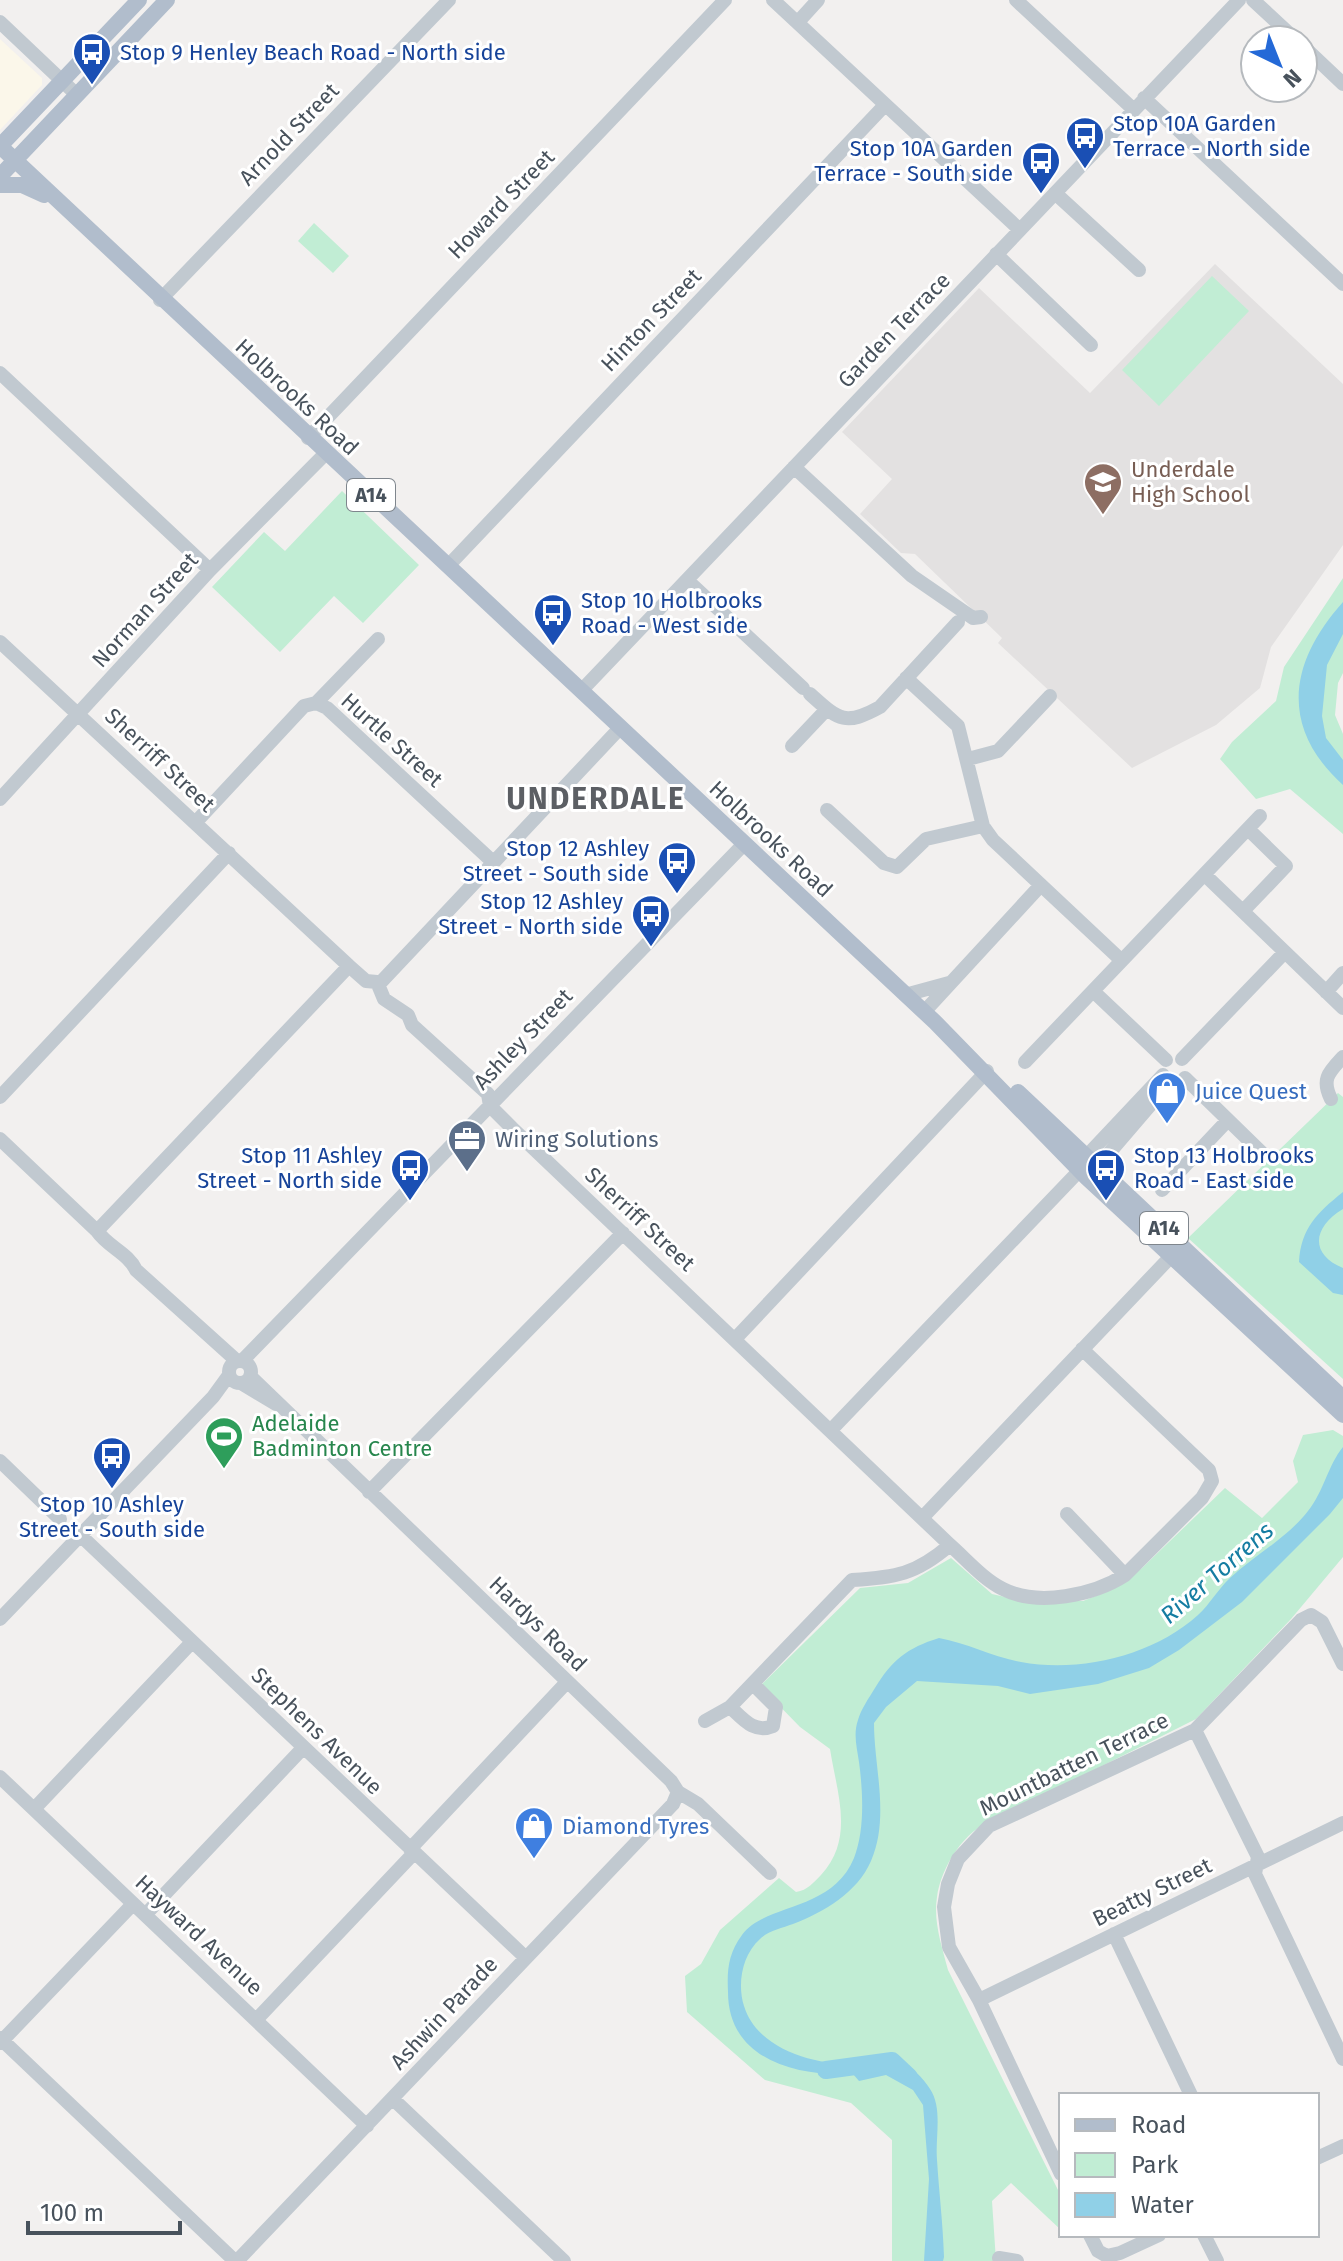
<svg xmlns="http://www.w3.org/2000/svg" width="1343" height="2261" font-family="'Fira Sans',sans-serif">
<rect width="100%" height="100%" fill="#f2f0ef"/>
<!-- commercial -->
<path fill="#fbf7ea" d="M0 39 42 78V85L0 130Z"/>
<!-- education -->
<path fill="#e3e1e1" d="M1215 264 1343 384V545L1271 647 1260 688 1216 725 1132 768 998 643 1002 638 915 554 901 553 860 514 892 479 842 432 979 288 1090 393Z"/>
<!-- green -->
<path fill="#c1edd4" d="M314 223 349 256 333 273 298 241Z
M1212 276 1249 311 1159 406 1122 370Z
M342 491 419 565 363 623 334 596 280 652 212 587 264 532 285 551Z
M1343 578V673L1338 683 1335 715 1343 734V834L1290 789 1256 799 1220 759 1232 742 1276 701 1284 667Z
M1338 1093 1343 1097V1379L1188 1238Z
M1333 1430 1343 1436V1557L1291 1619 1196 1719 994 1820C965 1829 941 1867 937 1897 933 1921 942 1947 948 1970L1061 2196V2230L1011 2183 992 2201 996 2261H892V2140L851 2103 765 2080 687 2012 685 1976 701 1964 720 1930 779 1878 796 1892C808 1890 813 1883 821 1875 855 1838 837 1794 830 1749L800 1727 760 1686 860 1588 908 1583 951 1558 992 1594 1018 1600 1083 1601 1111 1590 1142 1568 1225 1488 1262 1518 1298 1482 1293 1461 1303 1435Z"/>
<!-- water -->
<path fill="#90d0e7" d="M1343 602V634L1327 665 1322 716 1326 738 1343 760V785C1279 727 1289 662 1343 602Z
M1343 1192V1209C1313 1227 1309 1254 1343 1268V1295L1333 1293 1299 1262C1301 1228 1317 1213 1343 1192Z
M1343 1447V1498L1330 1514 1242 1602 1179 1650 1149 1668 1098 1684 1030 1694 998 1686 917 1681 886 1707 874 1723C874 1767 890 1817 871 1861 857 1893 824 1912 793 1924 782 1928 768 1931 760 1939 742 1955 737 1984 744 2006 758 2052 821 2066 862 2065 873 2065 887 2061 898 2062 910 2064 924 2079 930 2089 943 2108 935 2138 937 2160 939 2192 943 2224 944 2257L943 2261H924L929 2179 923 2105 913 2090 886 2075 859 2081 853 2074C797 2077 728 2060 728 1992 727 1970 728 1954 742 1935 765 1903 832 1912 854 1858 865 1830 863 1792 859 1762 857 1748 853 1734 858 1720 861 1709 869 1698 875 1688 892 1660 907 1648 939 1638 967 1643 993 1657 1021 1662 1079 1673 1153 1656 1198 1615 1210 1604 1218 1589 1230 1578 1255 1555 1287 1538 1308 1511 1324 1491 1328 1465 1343 1447Z"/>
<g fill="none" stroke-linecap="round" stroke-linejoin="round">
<!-- river -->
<path stroke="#90d0e7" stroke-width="18" d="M826 2070 892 2061 909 2077"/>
<!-- minor -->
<path stroke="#c1c9d0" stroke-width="14" d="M773 0 1020 230
M1016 0 1133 109
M1253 0 1296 40
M0 22 77 95
M798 22 818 0
M1303 46 1343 84
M1144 98 1343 284
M1055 193 1139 270
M996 254 1091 345
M160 300 449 0
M0 373 210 570
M308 438 725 0
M794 467 912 576 973 618 981 617
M448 566 885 105
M687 580 803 688
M0 642 349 966 366 981 377 982
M906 678 958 726 983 826 993 840 1121 960
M581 691 1239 0
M810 694C838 719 844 727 880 707L958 622
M316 703 378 639
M792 746 827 709
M968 759 998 751 1050 696
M0 799 210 570 326 453
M827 810 884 863 897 867 926 839 983 826
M195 823 304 706 316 703 327 708 493 862
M1205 875 1343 1008
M1243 911 1286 866 1248 829
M377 982 384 999 408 1015 412 1025 488 1094 490 1106 512 1128 950 1545C967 1560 983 1579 1003 1589 1038 1607 1094 1595 1125 1575L1202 1498 1212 1481 1209 1470 1082 1349
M377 982 382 981 620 728
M1093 991 1166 1060
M1326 992 1343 973
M905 995 949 983
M924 1012 1041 885
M1182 1059 1285 952
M1025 1062 1260 816
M1185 1078 1262 1153
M0 1097 229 853
M1331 1099C1321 1079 1329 1072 1343 1057
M0 1139 97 1231C108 1247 128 1253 136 1270L237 1361
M1081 1162 1163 1075
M1104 1171 1110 1152 1170 1082
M1162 1190 1228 1120
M97 1231 349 966
M735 1339 987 1071
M229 1372a11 11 0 1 1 22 0a11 11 0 1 1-22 0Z
M242 1361 744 844
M250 1376 671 1781 678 1792 698 1804 770 1873
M241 1383 276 1404
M832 1429 1080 1170
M0 1461 60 1519
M369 1492 623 1233
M1067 1514 1125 1575
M923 1517 1179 1248
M79 1534 526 1958
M0 1619 213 1397 229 1375
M730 1707C743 1719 754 1734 773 1726L776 1707 753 1684
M705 1721 730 1707 852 1580C896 1577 915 1575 950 1545
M1195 1730 1258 1857 1255 1874 1343 2059
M0 1777 367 2126
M34 1809 192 1642
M410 1849 567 1682
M145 1915 303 1748
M1114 1934 1191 2095
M979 2000 1343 1823
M256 2020 414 1853
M0 2038 235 2261
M0 2043 133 1904
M393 2099 564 2261
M1317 2158 1343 2146
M1061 2174 979 2000 949 1947 944 1907 948 1884 958 1859 989 1826 1195 1730 1301 1620 1311 1615 1322 1622 1343 1664
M1090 2235 1098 2251 1107 2256
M1204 2235 1217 2261
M1107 2256 1120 2253 1159 2235
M999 2258 1017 2261
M237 2261 673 1804 678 1792"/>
<!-- major -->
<path stroke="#b1bdcc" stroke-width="16" d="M0 146 935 1022 1087 1178 1343 1415
M0 146 139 0
M0 176 167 0
M0 185H22L44 195
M1018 1092 1343 1398"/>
</g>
<!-- icons -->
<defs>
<symbol id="bus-pin" viewBox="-11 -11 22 30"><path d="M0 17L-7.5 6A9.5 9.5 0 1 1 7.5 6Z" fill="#1a4fb4" stroke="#fff"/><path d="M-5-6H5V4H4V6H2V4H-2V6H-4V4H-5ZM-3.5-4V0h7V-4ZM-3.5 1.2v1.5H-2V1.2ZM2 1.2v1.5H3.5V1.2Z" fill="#fff"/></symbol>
<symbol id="school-pin" viewBox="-11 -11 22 30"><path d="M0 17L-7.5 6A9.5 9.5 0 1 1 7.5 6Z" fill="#8d6e63" stroke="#fff"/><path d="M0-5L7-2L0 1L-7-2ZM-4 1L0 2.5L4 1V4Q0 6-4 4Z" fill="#fff"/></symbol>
<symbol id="shop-pin" viewBox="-11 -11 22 30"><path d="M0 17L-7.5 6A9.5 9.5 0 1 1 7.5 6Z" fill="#3f7fe0" stroke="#fff"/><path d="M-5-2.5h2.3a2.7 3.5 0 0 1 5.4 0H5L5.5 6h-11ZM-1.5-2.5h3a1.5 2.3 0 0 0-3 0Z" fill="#fff"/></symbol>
<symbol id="office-pin" viewBox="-11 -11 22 30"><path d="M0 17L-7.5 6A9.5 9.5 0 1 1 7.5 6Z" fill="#5c6f8a" stroke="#fff"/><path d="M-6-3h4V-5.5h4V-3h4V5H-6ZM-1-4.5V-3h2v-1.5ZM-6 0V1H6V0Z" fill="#fff"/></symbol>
<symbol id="stadium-pin" viewBox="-11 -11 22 30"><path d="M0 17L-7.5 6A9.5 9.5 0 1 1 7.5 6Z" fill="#2e9e5b" stroke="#fff"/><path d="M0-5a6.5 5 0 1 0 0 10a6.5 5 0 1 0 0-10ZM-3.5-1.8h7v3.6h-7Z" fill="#fff"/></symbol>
</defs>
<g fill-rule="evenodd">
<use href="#bus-pin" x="70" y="30" width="44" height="60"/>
<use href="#bus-pin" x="1063" y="114" width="44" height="60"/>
<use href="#bus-pin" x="1019" y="139" width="44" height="60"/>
<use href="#school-pin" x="1081" y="460" width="44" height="60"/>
<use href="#bus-pin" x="531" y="591" width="44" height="60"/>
<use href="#bus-pin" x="655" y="839" width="44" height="60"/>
<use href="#bus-pin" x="629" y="892" width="44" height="60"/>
<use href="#shop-pin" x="1145" y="1069" width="44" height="60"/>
<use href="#office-pin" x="445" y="1117" width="44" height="60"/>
<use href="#bus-pin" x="388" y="1146" width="44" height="60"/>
<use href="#bus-pin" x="1084" y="1146" width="44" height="60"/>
<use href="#stadium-pin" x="202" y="1414" width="44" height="60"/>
<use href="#bus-pin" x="90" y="1434" width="44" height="60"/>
<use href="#shop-pin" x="512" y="1804" width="44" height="60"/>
</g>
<g text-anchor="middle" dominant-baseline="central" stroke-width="6" stroke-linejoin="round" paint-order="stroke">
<!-- shield labels -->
<g fill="#fff" stroke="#7f868d" stroke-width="2">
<rect x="347" y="479" width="48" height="32" rx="6"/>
<rect x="1140" y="1212" width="48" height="32" rx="6"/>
</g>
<g font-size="20" font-weight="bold" fill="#48525c">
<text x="371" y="495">A14</text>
<text x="1164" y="1228">A14</text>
</g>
<!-- transit labels -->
<g font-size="22" fill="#164399" stroke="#fff" text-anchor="start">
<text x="120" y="52">Stop 9 Henley Beach Road - North side</text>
<text x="1113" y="123">Stop 10A Garden<tspan x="1113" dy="25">Terrace - North side</tspan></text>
<text x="1013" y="148" text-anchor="end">Stop 10A Garden<tspan x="1013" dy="25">Terrace - South side</tspan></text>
<text x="581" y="600">Stop 10 Holbrooks<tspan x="581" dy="25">Road - West side</tspan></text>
<text x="649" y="848" text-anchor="end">Stop 12 Ashley<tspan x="649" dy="25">Street - South side</tspan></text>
<text x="623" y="901" text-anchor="end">Stop 12 Ashley<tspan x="623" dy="25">Street - North side</tspan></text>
<text x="382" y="1155" text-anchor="end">Stop 11 Ashley<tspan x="382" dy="25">Street - North side</tspan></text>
<text x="1134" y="1155">Stop 13 Holbrooks<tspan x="1134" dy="25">Road - East side</tspan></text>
<text x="112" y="1504" text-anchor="middle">Stop 10 Ashley<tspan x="112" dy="25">Street - South side</tspan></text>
</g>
<!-- street labels -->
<g font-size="22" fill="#48525c" stroke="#fff">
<text transform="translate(289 134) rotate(-46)">Arnold Street</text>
<text transform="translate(501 204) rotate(-46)">Howard Street</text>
<text transform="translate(651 320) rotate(-46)">Hinton Street</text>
<text transform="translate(894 330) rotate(-46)">Garden Terrace</text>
<text transform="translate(297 397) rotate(43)">Holbrooks Road</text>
<text transform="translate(145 610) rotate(-48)">Norman Street</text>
<text transform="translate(392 740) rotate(42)">Hurtle Street</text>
<text transform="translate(160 760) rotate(43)">Sherriff Street</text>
<text transform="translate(771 839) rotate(43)">Holbrooks Road</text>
<text transform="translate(523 1039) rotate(-46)">Ashley Street</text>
<text transform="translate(640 1219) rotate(43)">Sherriff Street</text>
<text transform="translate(538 1624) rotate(44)">Hardys Road</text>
<text transform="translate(317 1731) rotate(44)">Stephens Avenue</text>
<text transform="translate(1074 1764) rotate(-26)">Mountbatten Terrace</text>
<text transform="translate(1152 1892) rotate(-26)">Beatty Street</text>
<text transform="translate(199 1935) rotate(43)">Hayward Avenue</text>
<text transform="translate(444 2013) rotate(-47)">Ashwin Parade</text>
</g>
<!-- education labels -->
<g font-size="22" fill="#785e54" stroke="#fff" text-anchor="start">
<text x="1131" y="469">Underdale<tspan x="1131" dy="25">High School</tspan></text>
</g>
<!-- shop labels -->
<g font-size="22" fill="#366cbe" stroke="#fff" text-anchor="start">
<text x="1195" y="1091">Juice Quest</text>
<text x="562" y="1826">Diamond Tyres</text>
</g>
<!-- service labels -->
<g font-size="22" fill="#4e5e75" stroke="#fff" text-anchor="start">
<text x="495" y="1139">Wiring Solutions</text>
</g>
<!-- leisure labels -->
<g font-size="22" fill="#27864d" stroke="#fff" text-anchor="start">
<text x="252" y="1423">Adelaide<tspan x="252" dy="25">Badminton Centre</tspan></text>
</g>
<!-- water labels -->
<g font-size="24" font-style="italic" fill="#157da2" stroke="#fff">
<text transform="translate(1217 1573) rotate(-41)">River Torrens</text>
</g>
<!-- district labels -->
<g font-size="30" font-weight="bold" letter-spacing="2" fill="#5c5f64" stroke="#fff">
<text x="596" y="799">UNDERDALE</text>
</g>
</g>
<!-- legend -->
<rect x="1059" y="2093" width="260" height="144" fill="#ffffff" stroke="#b6babe" stroke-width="2"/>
<rect x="1075" y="2119" width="40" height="12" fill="#b1bdcc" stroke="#b6babe" stroke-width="2"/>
<text x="1131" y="2133" font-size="24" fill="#48525c">Road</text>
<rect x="1075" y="2153" width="40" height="24" fill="#c1edd4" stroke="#b6babe" stroke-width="2"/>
<text x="1131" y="2173" font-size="24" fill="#48525c">Park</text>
<rect x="1075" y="2193" width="40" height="24" fill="#90d0e7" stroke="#b6babe" stroke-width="2"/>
<text x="1131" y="2213" font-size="24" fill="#48525c">Water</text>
<!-- north arrow -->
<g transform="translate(1279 64) rotate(137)"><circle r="38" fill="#ffffff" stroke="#b6babe" stroke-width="2"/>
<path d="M0-6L14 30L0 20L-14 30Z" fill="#2469d7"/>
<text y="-12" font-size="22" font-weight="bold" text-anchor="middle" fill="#48525c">N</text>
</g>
<!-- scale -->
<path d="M28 2221v12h152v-12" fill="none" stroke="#48525c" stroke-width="4"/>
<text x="40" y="2221" font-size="24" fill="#48525c" stroke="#ffffff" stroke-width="6" paint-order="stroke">100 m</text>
</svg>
